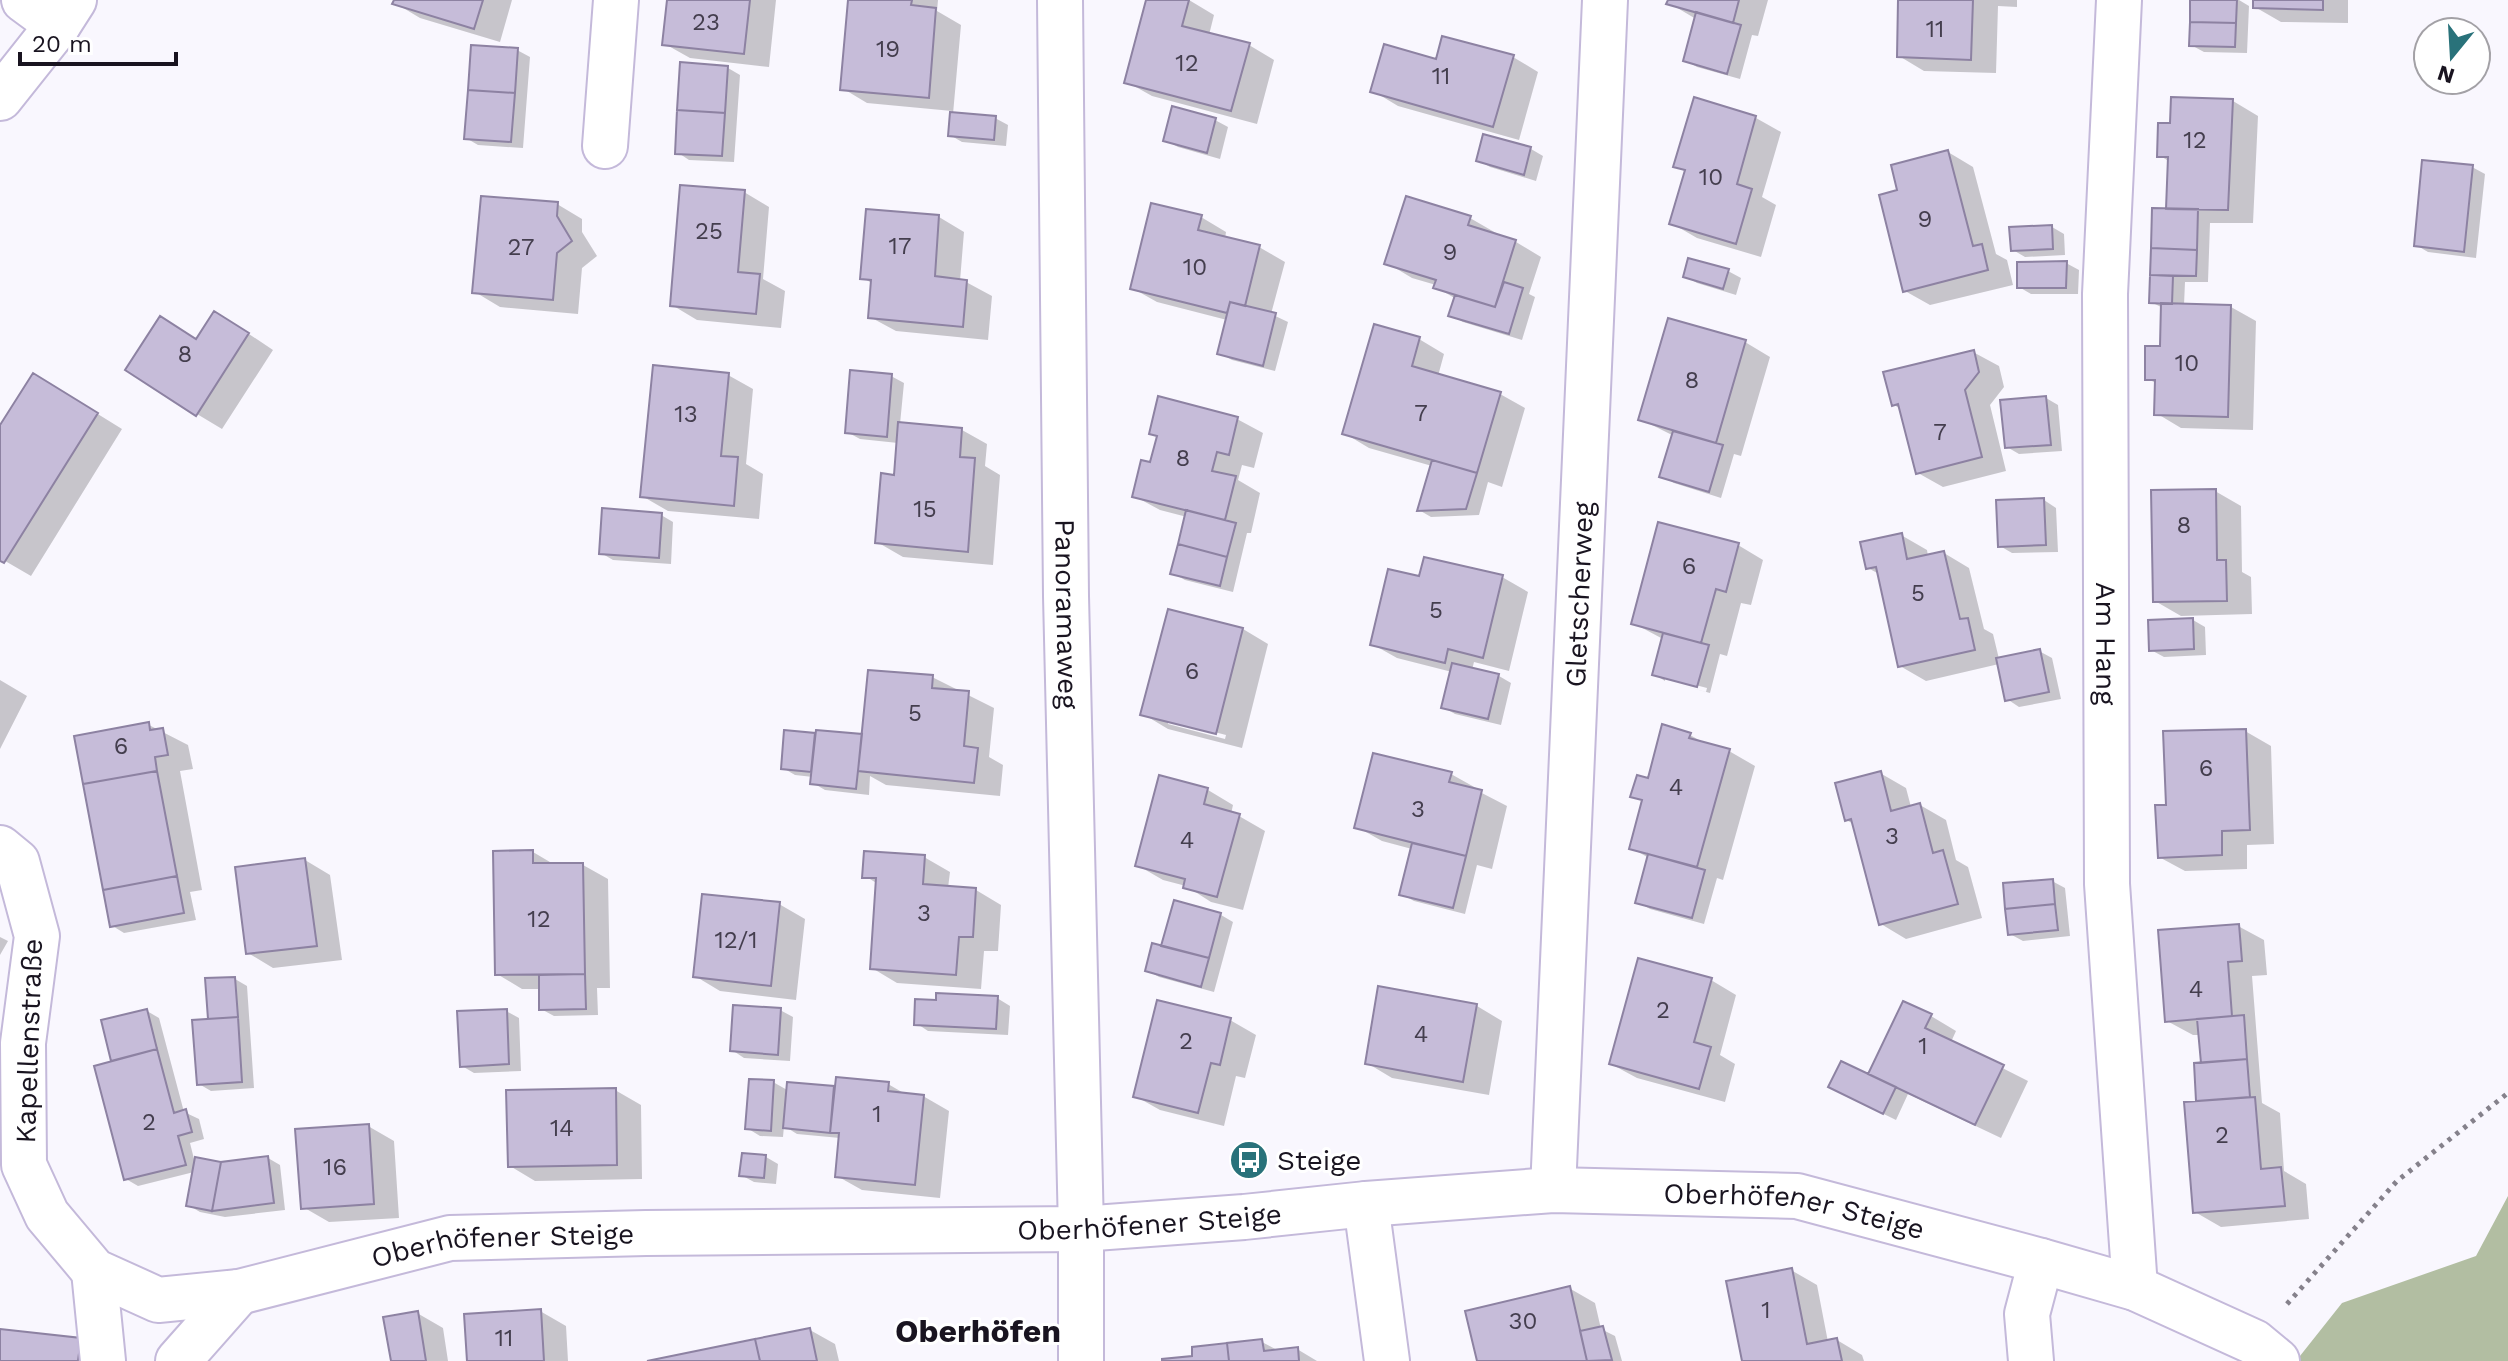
<svg xmlns="http://www.w3.org/2000/svg" width="2508" height="1361" font-family="'Work Sans',sans-serif">
<rect width="100%" height="100%" fill="#f9f7fe"/>
<!-- forest -->
<path fill="#b2bea2" d="M2508 1196V1361H2296L2342 1303 2476 1256Z"/>
<!-- shadow -->
<path fill="#0003" fill-rule="evenodd" d="M396 0H512L500 42 420 18 395 3Z
M669 0H776L769 67 690 58 665 44Z
M850 0H938L937 11 961 25 953 114 995 118 1008 125 1006 146 962 142 950 135 952 111 867 103 842 88Z
M1149 0H1189L1214 15 1209 35 1249 45 1274 60 1257 124 1152 96 1127 82Z
M1670 0H1768L1758 36 1752 35 1740 79 1697 67 1685 60 1696 19 1669 3Z
M1900 0H2017V7L1998 6 1996 73 1924 71 1899 56Z
M2192 0H2239L2249 6 2247 53 2204 52 2191 45Z
M2255 0H2348V23L2281 22 2255 7Z
M517 50 530 57 523 148 478 145 466 138Z
M1513 57 1538 72 1519 140 1398 106 1373 91Z
M728 68 740 75 734 162 689 160 677 152Z
M1695 100 1756 118 1781 132 1762 197 1776 205 1761 257 1697 238 1671 223 1686 172 1676 166Z
M2233 101 2258 116 2253 223H2210L2208 282H2185L2184 305 2231 307 2256 321 2253 430 2181 428 2156 413 2157 384 2147 378 2162 348 2163 308 2151 302 2154 210H2168L2170 162 2159 155 2172 126Z
M1215 120 1228 127 1220 159 1178 147 1165 140Z
M1485 136 1531 149 1543 156 1536 181 1490 167 1478 160Z
M1948 152 1973 167 1996 254 2007 260 2013 285 1930 305 1905 291 1900 191Z
M2472 167 2485 174 2476 258 2428 252 2416 245Z
M744 192 769 207 763 279 785 291 781 328 697 320 672 305Z
M557 204 582 219V232L597 256 582 268 578 314 500 307 475 292Z
M939 217 964 232 960 281 966 282 992 296 988 340 896 331 870 317 873 284 862 277Z
M1201 217 1226 232 1225 239 1259 247 1285 262 1271 314 1288 322 1275 371 1232 360 1219 353 1227 320 1157 302 1132 288Z
M1470 218 1496 233 1495 235 1516 242 1541 257 1529 294 1535 297 1522 340 1463 322 1450 315 1456 299 1436 287V285L1412 278 1387 263Z
M2052 227 2064 234 2065 255 2025 257 2013 250Z
M1690 260 1728 271 1741 278 1736 295 1697 283 1685 276Z
M2066 263 2079 270 2078 294H2031L2019 287Z
M240 328 273 350 222 429 197 414V340Z
M1419 339 1444 354 1438 376 1500 394 1525 408 1502 487 1488 482 1479 515 1431 517 1419 510 1432 466 1369 448 1344 433Z
M1745 342 1770 357 1741 456 1734 454 1721 498 1674 483 1662 476 1674 436 1640 419Z
M1973 352 1999 366 2004 387 1990 405 2006 471 1943 487 1918 473 1901 409 1894 405Z
M728 375 753 389 746 464 763 474 759 519 668 511 642 496Z
M891 376 904 383 900 424 962 430 987 444 985 466 1000 475 993 565 903 557 877 542 896 477 898 443 860 439 847 432Z
M59 390 122 429 31 576 0 558V429Z
M2046 398 2058 405 2062 451 2019 454 2007 447Z
M1237 419 1263 433 1254 468 1242 465 1238 480 1260 493 1251 533H1247L1233 592 1185 580 1172 573 1187 517 1160 510 1134 496 1152 465 1158 438 1151 433Z
M2215 491 2241 506 2242 572 2251 577 2252 614 2181 616 2155 601Z
M2044 500 2056 508 2058 552 2012 553 2000 546Z
M661 515 673 522 671 564 613 560 601 553Z
M1901 535 1927 550 1928 556 1944 553 1969 568 1984 629 1993 634 1999 659 2039 651 2052 658 2061 699 2019 707 2007 699 1999 664 1926 681 1900 666 1879 574 1868 568Z
M1738 545 1763 560 1751 605 1741 603 1727 656 1720 654 1710 693 1666 681 1706 692 1707 688 1665 677V681L1654 674 1663 639 1633 623Z
M1502 577 1528 592 1509 671 1474 662 1472 670 1499 676 1511 683 1501 725 1455 714 1443 707 1452 672 1397 658 1372 644 1420 578Z
M1170 611 1243 629 1268 644 1242 748 1168 729 1143 714ZM1168 720 1226 735 1225 739 1168 724Z
M2193 620 2205 627 2206 655 2164 657 2151 650Z
M932 677 994 708 989 757 1003 765 1000 796 886 785 870 776 869 795 825 790 813 783V777L795 775 783 768 786 732 864 736Z
M0 680 27 696 0 749Z
M149 725 188 745 193 769 180 771 202 890 190 892 196 920 124 933 111 925Z
M2245 731 2271 746 2274 844 2247 845V869L2185 871 2159 857 2168 807Z
M1690 735 1708 745 1729 751 1755 766 1723 880 1717 878 1704 924 1650 909 1638 902 1649 858 1631 848 1644 802 1633 796Z
M1880 773 1906 788 1911 807 1920 805 1946 820 1956 860 1968 867 1982 918 1906 939 1881 924 1854 824 1846 820Z
M1451 774 1476 788V790L1507 806 1492 869 1477 865 1465 914 1414 901 1401 894 1412 849 1382 841 1357 827Z
M1161 778 1208 790 1233 805 1231 814 1239 816 1265 831 1243 910 1211 902 1186 886 1163 880 1137 865Z
M533 852 555 865H583L608 879 610 988H597L598 1015 554 1016 541 1009V989H522L497 974Z
M924 857 950 872 948 888 976 890 1001 905 998 951H984L981 989 897 983 872 968 878 884 865 876Z
M305 860 330 875 342 960 273 968 248 953Z
M2052 881 2065 888 2070 936 2023 941 2010 934Z
M1175 903 1221 915 1233 922 1214 992 1159 977 1147 970 1163 948Z
M779 904 805 919 796 1000 720 991 695 976Z
M2238 926 2264 940 2267 975 2252 976 2262 1103 2280 1113 2284 1171 2306 1184 2309 1219 2221 1227 2195 1212 2198 1103 2196 1065H2203L2201 1035H2193L2167 1021Z
M0 937 8 941 0 955Z
M235 979 247 986 254 1088 211 1091 199 1084 210 1021Z
M1711 980 1736 995 1720 1055 1735 1064 1725 1102 1637 1078 1611 1064Z
M1380 988 1477 1006 1502 1021 1489 1095 1392 1078 1367 1063Z
M997 998 1010 1006 1008 1035 928 1031 916 1023Z
M1158 1002 1230 1020 1256 1035 1245 1078 1236 1076 1224 1126 1160 1110 1135 1096Z
M780 1010 793 1017 790 1061 744 1058 732 1050Z
M147 1011 159 1018 184 1112 199 1119 204 1139 190 1143 194 1159 221 1164 268 1158 280 1165 285 1210 225 1217 200 1212 188 1205 194 1172 138 1186 126 1179 114 1063 103 1022Z
M506 1011 519 1018 521 1071 474 1073 462 1066Z
M1931 1016 1956 1031 1951 1042 2028 1081 2001 1138 1908 1094 1896 1120 1843 1094 1869 1076Z
M773 1082 789 1091 836 1090 888 1084 907 1095 923 1096 949 1111 940 1198 862 1190 837 1176 840 1138 797 1134 784 1126 783 1137 760 1136 747 1128Z
M615 1090 641 1105 642 1179 535 1181 510 1166Z
M368 1126 394 1141 399 1218 329 1222 303 1207Z
M766 1157 778 1164 776 1184 754 1182 741 1175Z
M1791 1270 1817 1285 1828 1342 1837 1340 1862 1355 1864 1361H1744Z
M1569 1288 1595 1303 1601 1329 1615 1336 1622 1361H1479Z
M540 1311 566 1326 568 1361H469Z
M417 1313 443 1328 448 1361H393Z
M810 1330 835 1344 839 1361H657Z
M1262 1342 1279 1351 1297 1349 1317 1361H1164L1194 1358Z"/>
<!-- building -->
<path fill="#c6bcd9" stroke="#8d82a2" stroke-width="2" d="M394 0H483L474 29 392 4Z
M667 0H750L744 54 662 45Z
M848 0H912L911 5 936 8 929 98 840 90Z
M1146 0H1189L1182 26 1250 43 1231 111 1124 83Z
M1668 0H1739L1733 23 1666 4Z
M1898 0H1973L1971 60 1897 57Z
M2190 0H2237L2236 23 2190 22Z
M2253 0H2323V10L2253 8Z
M1696 12 1741 25 1727 74 1683 61Z
M2190 22 2236 23 2235 47 2189 46Z
M1442 36 1514 55 1493 127 1370 92 1384 44 1436 59Z
M471 45 518 48 515 93 468 90Z
M680 62 728 66 725 113 677 110Z
M468 90 515 93 511 142 464 139Z
M1694 97 1756 116 1737 184 1752 189 1736 244 1669 224 1685 170 1673 167Z
M2171 97 2233 99 2228 210 2166 209 2168 157H2157L2158 123H2170Z
M1172 106 1216 118 1207 153 1163 141Z
M677 110 725 113 722 156 675 154Z
M950 112 996 116 994 140 948 136Z
M1483 134 1531 147 1524 175 1476 161Z
M1948 150 1973 246 1982 244 1988 270 1903 292 1879 195 1897 190 1891 165Z
M2422 160 2473 165 2464 252 2414 246Z
M680 185 745 190 738 272 760 274 756 314 670 306Z
M481 196 558 202 557 216 572 241 557 253 553 300 472 293Z
M1406 196 1471 216 1468 225 1516 240 1495 307 1433 288 1436 280 1384 264Z
M1151 203 1202 215 1198 230 1260 245 1245 306 1230 302 1227 313 1130 289Z
M2152 208 2198 209 2197 250 2151 248Z
M866 209 939 215 935 276 967 280 963 327 868 318 871 280 860 279Z
M2052 225 2053 249 2011 251 2009 227Z
M2151 248 2197 250 2196 276 2150 275Z
M1688 258 1729 269 1723 289 1683 277Z
M2067 261 2066 288H2017V262Z
M2150 275 2173 276 2172 304 2149 303Z
M1504 282 1523 288 1509 334 1448 316 1455 295 1495 307Z
M1230 302 1276 313 1263 366 1217 354Z
M2161 303 2231 305 2228 417 2154 415 2155 380H2145V346H2160Z
M214 311 249 333 196 416 125 370 160 316 196 339Z
M1668 318 1746 340 1716 443 1638 420Z
M1374 324 1420 337 1412 366 1501 392 1477 473 1342 434Z
M1974 350 1979 372 1965 390 1982 457 1916 474 1898 404 1892 406 1883 372Z
M653 365 729 373 721 456 738 457 734 506 640 497Z
M850 370 892 374 887 437 845 433Z
M33 373 98 413 4 563 0 561V425Z
M1158 396 1238 417 1229 455 1217 452 1212 471 1236 476 1225 520 1132 497 1141 460 1150 462 1157 436 1149 434Z
M2046 396 2051 445 2005 448 2000 400Z
M898 422 962 428 960 457 975 458 968 552 875 543 881 473 894 475Z
M1673 431 1723 445 1709 492 1659 477Z
M1432 460 1477 473 1466 509 1417 511Z
M2216 489 2217 560H2226L2227 601 2153 602 2151 490Z
M2044 498 2046 545 1998 547 1996 500Z
M602 508 662 513 659 558 599 554Z
M1186 510 1236 523 1227 557 1178 544Z
M1658 522 1739 543 1726 592 1716 589 1701 643 1631 624Z
M1902 533 1907 559 1944 551 1960 619 1968 618 1975 650 1898 667 1876 567 1866 569 1860 542Z
M1178 544 1227 557 1220 586 1170 574Z
M1424 557 1503 575 1483 658 1448 649 1445 663 1370 645 1388 569 1419 576Z
M1168 609 1243 628 1216 734 1140 715Z
M2193 618 2194 649 2149 651 2148 620Z
M1663 633 1709 645 1697 687 1652 675Z
M2040 649 2049 692 2005 701 1996 658Z
M1452 663 1499 674 1488 719 1441 708Z
M868 670 933 675 932 688 969 691 964 746 978 748 974 783 858 771Z
M149 722 150 730 163 728 168 755 155 757 157 771 83 784 74 736Z
M1662 724 1691 733 1689 738 1730 749 1697 867 1629 849 1642 800 1630 797 1637 775 1648 778Z
M2246 729 2250 830 2222 831V855L2158 858 2155 805H2166L2163 731Z
M784 730 815 733 811 772 781 769Z
M816 730 862 734 856 789 810 784Z
M1373 753 1452 772 1449 782 1482 790 1466 856 1354 828Z
M157 771 177 876 103 890 83 784Z
M1881 771 1891 811 1920 803 1933 853 1943 850 1958 904 1879 925 1851 819 1845 821 1835 783Z
M1159 775 1208 788 1204 804 1240 814 1217 897 1183 888 1185 879 1135 866Z
M1412 843 1466 856 1453 908 1399 895Z
M533 850V863H583L585 974 495 975 493 851Z
M864 851 925 855 923 884 976 888 973 937H959L956 975 870 969 876 878H862Z
M1648 854 1705 870 1692 918 1635 903Z
M305 858 317 946 246 954 235 867Z
M177 876 184 913 110 927 103 890Z
M2053 879 2055 904 2005 909 2003 883Z
M702 894 780 902 771 986 693 977Z
M1174 900 1221 913 1209 958 1161 946Z
M2055 904 2058 930 2008 935 2005 909Z
M2239 924 2242 961 2228 962 2232 1016 2165 1022 2158 930Z
M1152 943 1209 958 1201 987 1145 971Z
M1638 958 1712 978 1694 1042 1711 1047 1699 1089 1609 1064Z
M585 974 586 1009 539 1010V975Z
M235 977 238 1017 208 1019 205 978Z
M1378 986 1477 1004 1463 1082 1365 1064Z
M936 993 998 996 996 1029 914 1025 915 999 936 1000Z
M1157 1000 1231 1018 1220 1065 1211 1063 1198 1113 1133 1097Z
M1903 1001 1932 1014 1925 1028 2004 1065 1975 1125 1868 1074Z
M733 1005 781 1008 778 1055 730 1051Z
M147 1009 157 1049 111 1061 101 1020Z
M507 1009 509 1064 460 1067 457 1011Z
M2244 1015 2247 1059 2201 1063 2197 1019Z
M238 1017 242 1082 197 1085 192 1020Z
M157 1049 174 1113 186 1109 192 1132 178 1136 186 1165 124 1180 94 1066Z
M2247 1059 2250 1097 2196 1101 2194 1063Z
M1841 1061 1896 1087 1883 1114 1828 1087Z
M836 1077 889 1082 888 1091 924 1095 915 1185 835 1177 839 1133H830Z
M749 1079 774 1080 771 1131 745 1129Z
M787 1082 834 1086 830 1133 783 1128Z
M616 1088 617 1165 508 1167 506 1090Z
M2255 1097 2261 1169 2281 1167 2285 1206 2193 1213 2184 1102Z
M369 1124 374 1204 301 1209 295 1129Z
M742 1153 766 1155 764 1178 739 1176Z
M268 1156 274 1203 212 1211 221 1162Z
M195 1157 221 1162 212 1211 186 1206Z
M1792 1268 1807 1344 1837 1338 1842 1361H1742L1726 1281Z
M1570 1286 1587 1361H1477L1465 1311Z
M541 1309 544 1361H467L464 1314Z
M418 1311 426 1361H391L383 1317Z
M1603 1326 1612 1360 1587 1361 1580 1331Z
M810 1328 817 1361H760L755 1339Z
M0 1329 81 1338 78 1361H0Z
M755 1339 760 1361H647Z
M1262 1339 1264 1351 1298 1347 1299 1361H1229L1227 1343Z
M1227 1343 1229 1361H1162V1359L1192 1356V1347Z"/>
<g fill="none" stroke-linecap="round" stroke-linejoin="round">
<defs>
<g id="minor">
<path d="M24 0 58 25"/>
<path id="s1" d="M1060 0 1066 596 1081 1229V1361"/>
<path id="s2" d="M2119 0 2105 294 2107 884 2135 1288"/>
<path d="M0 98 58 25 74 0"/>
<path d="M605 146 616 0"/>
<path id="s3" d="M0 848 17 862 37 936 23 1043 24 1165 47 1215 94 1271 158 1300 239 1292 450 1238 646 1233 1081 1229 1244 1217 1366 1204 1553 1190 1797 1196 2041 1261 2135 1288 2254 1342 2277 1361"/>
<path id="s4" d="M1553 1190 1605 0"/>
<path d="M1366 1204 1387 1361"/>
<path d="M94 1271 103 1361"/>
<path d="M178 1361 239 1292"/>
<path d="M2031 1361 2027 1314 2041 1261"/>
</g>
</defs>
<!-- minor casing -->
<use href="#minor" stroke="#c4b9da" stroke-width="48"/>
<!-- path -->
<path stroke="#85818b" stroke-width="5" stroke-dasharray="4 6" stroke-linecap="butt" d="M2287 1304 2397 1181 2508 1093"/>
<!-- minor -->
<use href="#minor" stroke="#fff" stroke-width="44"/>
</g>
<!-- icons -->
<defs>
<symbol id="bus-disc" viewBox="-11 -11 22 22"><circle r="9.5" fill="#29727a" stroke="#fff"/><path d="M-5-6H5V4H4V6H2V4H-2V6H-4V4H-5ZM-3.5-4V0h7V-4ZM-3.5 1.2v1.5H-2V1.2ZM2 1.2v1.5H3.5V1.2Z" fill="#fff"/></symbol>
</defs>
<g fill-rule="evenodd">
<use href="#bus-disc" x="1227" y="1138" width="44" height="44"/>
</g>
<g text-anchor="middle" dominant-baseline="central" stroke-width="6" stroke-linejoin="round" paint-order="stroke">
<!-- number labels -->
<g font-size="24" fill="#443e4e">
<text x="706" y="22">23</text>
<text x="1935" y="29">11</text>
<text x="888" y="49">19</text>
<text x="1187" y="63">12</text>
<text x="1441" y="76">11</text>
<text x="2195" y="140">12</text>
<text x="1711" y="177">10</text>
<text x="1925" y="219">9</text>
<text x="709" y="231">25</text>
<text x="900" y="246">17</text>
<text x="521" y="247">27</text>
<text x="1450" y="252">9</text>
<text x="1195" y="267">10</text>
<text x="185" y="354">8</text>
<text x="2187" y="363">10</text>
<text x="1692" y="380">8</text>
<text x="1421" y="413">7</text>
<text x="686" y="414">13</text>
<text x="1940" y="432">7</text>
<text x="1183" y="458">8</text>
<text x="925" y="509">15</text>
<text x="2184" y="525">8</text>
<text x="1689" y="566">6</text>
<text x="1918" y="593">5</text>
<text x="1436" y="610">5</text>
<text x="1192" y="671">6</text>
<text x="915" y="713">5</text>
<text x="121" y="746">6</text>
<text x="2206" y="768">6</text>
<text x="1676" y="787">4</text>
<text x="1418" y="809">3</text>
<text x="1892" y="836">3</text>
<text x="1187" y="840">4</text>
<text x="924" y="913">3</text>
<text x="539" y="919">12</text>
<text x="736" y="940">12/1</text>
<text x="2196" y="989">4</text>
<text x="1663" y="1010">2</text>
<text x="1421" y="1034">4</text>
<text x="1186" y="1041">2</text>
<text x="1923" y="1046">1</text>
<text x="877" y="1114">1</text>
<text x="149" y="1122">2</text>
<text x="562" y="1128">14</text>
<text x="2222" y="1135">2</text>
<text x="335" y="1167">16</text>
<text x="1766" y="1310">1</text>
<text x="1523" y="1321">30</text>
<text x="504" y="1338">11</text>
</g>
<!-- street labels -->
<g font-size="28" fill="#191420" stroke="#fff">
<text stroke="none"><textPath href="#s4" startOffset="596">Gletscherweg</textPath></text>
<text stroke="none"><textPath href="#s1" startOffset="614">Panoramaweg</textPath></text>
<text stroke="none"><textPath href="#s2" startOffset="644">Am Hang</textPath></text>
<text transform="translate(29 1041) rotate(-88)">Kapellenstraße</text>
<text stroke="none"><textPath href="#s3" startOffset="2174">Oberhöfener Steige</textPath></text>
<text stroke="none"><textPath href="#s3" startOffset="1526">Oberhöfener Steige</textPath></text>
<text stroke="none"><textPath href="#s3" startOffset="878">Oberhöfener Steige</textPath></text>
</g>
<!-- poi labels -->
<g font-size="28" fill="#191420" stroke="#fff" text-anchor="start">
<text x="1277" y="1160">Steige</text>
</g>
<!-- quarter labels -->
<g font-size="32" font-weight="bold" fill="#191420" stroke="#fff">
<text x="978" y="1331">Oberhöfen</text>
</g>
</g>
<!-- north arrow -->
<g transform="translate(2452 56) rotate(198)"><circle r="38" fill="#ffffff" stroke="#a3a1a6" stroke-width="2"/>
<path d="M0-6L14 30L0 20L-14 30Z" fill="#29727a"/>
<text y="-12" font-size="22" font-weight="bold" text-anchor="middle" fill="#191420">N</text>
</g>
<!-- scale -->
<path d="M20 52v12h156v-12" fill="none" stroke="#191420" stroke-width="4"/>
<text x="32" y="52" font-size="24" fill="#191420" stroke="#ffffff" stroke-width="6" paint-order="stroke">20 m</text>
</svg>
